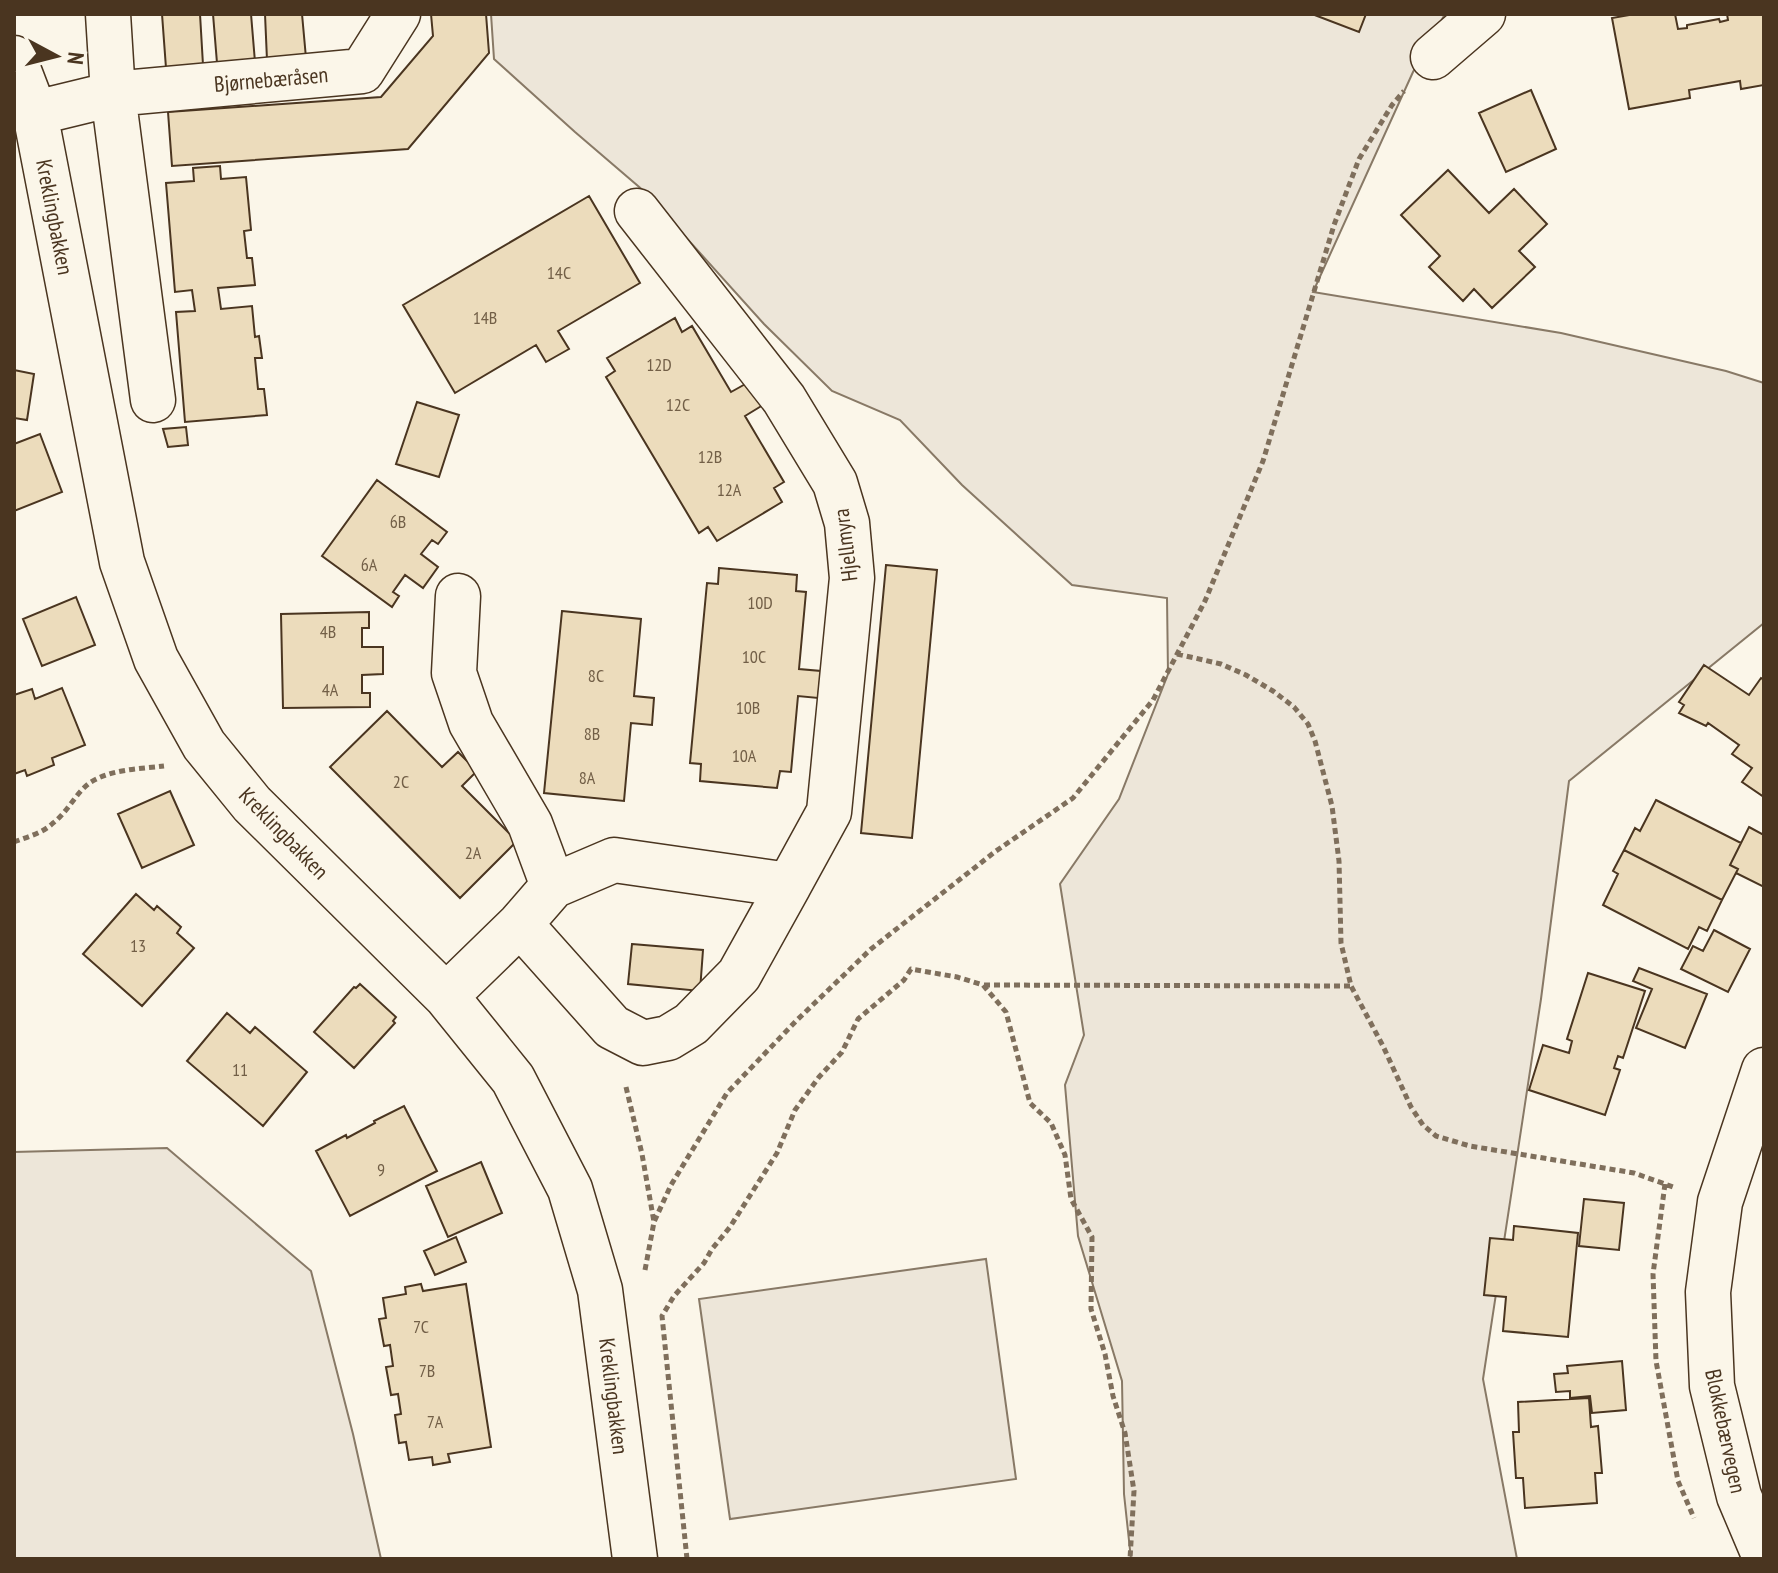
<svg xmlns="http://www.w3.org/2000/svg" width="1778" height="1573" font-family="'PT Sans Narrow',sans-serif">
<rect width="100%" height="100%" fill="#fbf6e9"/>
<!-- green -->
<path fill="#ede6d9" stroke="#887966" stroke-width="2" d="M491 14H1445L1413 72 1313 292 1561 333 1726 371 1764 383V623L1569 781 1541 999 1483 1379 1517 1559H1131L1124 1494 1122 1381 1078 1236 1065 1085 1084 1035 1060 884 1119 799 1168 674 1167 598 1072 585 962 485 900 420 832 391 764 324 645 192 575 132 494 59Z
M167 1148 311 1271 353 1434 381 1559H14V1152Z
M986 1259 1016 1479 730 1519 699 1299Z"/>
<!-- building -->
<path fill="#ecdcbc" stroke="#4a3520" stroke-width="2" d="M162 14H200L203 65 166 68Z
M213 14H251L255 62 217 63Z
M265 14H302L306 58 267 60Z
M431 14H486L489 53 408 149 172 166 168 112 381 97 433 36Z
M1312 14H1366L1359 32Z
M1635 14H1675L1678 29 1687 28V25L1719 19 1720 22 1728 20 1727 14H1764V85L1741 89 1740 81 1689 90 1690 98 1629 109 1612 18Z
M1531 90 1556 149 1506 172 1479 113Z
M220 166 221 179 246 177 251 230 244 231 247 258H252L255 285 218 288 221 309 252 306 255 337 259 336 262 358H255L258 389H264L267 415 185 422 176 312 195 311 192 290 175 292 166 183 194 181 193 168Z
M1448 170 1489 213 1514 189 1547 224 1519 251 1535 267 1492 308 1474 289 1463 301 1429 267 1440 256 1401 215Z
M589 196 640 283 558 331 569 349 546 362 536 345 455 393 403 305Z
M675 318 682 332 692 326 731 392 749 382 763 405 745 416 784 482 774 488 782 502 717 541 708 527 699 533 606 377 615 371 607 358Z
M14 370 34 374 27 420 14 418Z
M417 402 459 415 439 477 396 464Z
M186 427 188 445 168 447 163 429Z
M40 434 62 492 14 511V444Z
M377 480 447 532 438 544 432 540 421 554 438 567 423 588 405 575 393 592 399 596 392 607 322 556Z
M886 565 937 570 912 838 861 833Z
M719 568 797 575 796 591 806 592 799 669 821 671 818 698 798 696 791 772 780 771 777 788 700 781 701 764 690 763 707 583 718 584Z
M76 597 95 645 42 666 23 619Z
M562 611 641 619 634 696 654 698 652 725 631 723 624 801 544 793Z
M369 612V628H362V647H383V674L362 675V693H370V707L283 708 281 614Z
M1704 665 1749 695 1761 678 1764 680V797L1742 782 1752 768 1732 754 1739 745 1708 723 1706 726 1679 713 1684 705 1679 702Z
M62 688 85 745 52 758 54 765 27 776 25 770 14 774V695L32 689 35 699Z
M387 711 442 767 458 752 477 771 462 786 517 841 460 898 330 767Z
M170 791 194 845 142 868 118 814Z
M1656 800 1741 843 1730 865 1738 869 1722 900 1624 850 1635 828 1640 831Z
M1749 827 1764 835V887L1736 873 1738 869 1730 865Z
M1624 850 1722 900 1707 931 1699 927 1688 949 1603 905 1618 874 1613 871Z
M136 894 154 910 157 906 181 927 177 933 194 948 142 1006 83 954Z
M1714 930 1750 949 1728 992 1681 969 1693 946 1703 951Z
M632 944 703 950 700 991 628 984Z
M1639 968 1707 994 1685 1048 1636 1028 1652 989 1633 981Z
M1588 973 1645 991 1623 1058 1618 1056 1614 1068 1620 1070 1605 1115 1529 1090 1543 1045 1569 1053 1572 1041 1567 1039Z
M360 984 396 1017 393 1021 395 1023 354 1068 314 1032 354 987 356 988Z
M227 1013 250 1033 255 1027 307 1072 263 1126 187 1061Z
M404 1106 437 1171 350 1216 316 1151 346 1135 347 1138 375 1123 374 1121Z
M481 1162 502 1213 448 1237 426 1186Z
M1584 1199 1624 1203 1619 1250 1579 1246Z
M1514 1226 1578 1233 1568 1337 1503 1331 1506 1297 1484 1295 1490 1238 1513 1240Z
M456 1237 466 1262 435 1275 424 1251Z
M421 1284 423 1291 466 1284 491 1447 448 1454 450 1462 433 1465 432 1457 409 1460 406 1442 399 1443 395 1415 401 1414 398 1394 391 1395 386 1367 393 1366 390 1345 384 1346 379 1319 386 1318 383 1298 406 1294 405 1287Z
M1622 1361 1626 1410 1592 1413 1590 1396 1570 1398V1391L1556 1392 1554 1374 1568 1373 1567 1366Z
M1589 1398 1591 1427 1598 1426 1602 1473H1595L1597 1503 1525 1508 1523 1478H1516L1513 1432H1519L1518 1402Z"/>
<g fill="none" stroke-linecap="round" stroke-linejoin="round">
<defs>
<path id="minor" d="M108 14 113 94 153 400
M1433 57 1483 14
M14 58 35 113 122 562 156 659 204 745 252 804 446 996 513 1079 570 1189 600 1290 635 1559
M35 113 113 94 362 71 398 14
M458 596 454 673 471 723 530 824 553 886
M520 924 612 1027 643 1043 668 1038 691 1024 739 975 789 885
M446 996 520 924 553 886 614 860 789 885 829 812 852 578 847 523 835 483 784 399 637 211
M1764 1070 1720 1202 1708 1292 1712 1386 1739 1496 1764 1555"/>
</defs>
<!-- minor casing -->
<use href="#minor" stroke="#4a3520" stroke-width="47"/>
<!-- path -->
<path stroke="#7f6f5c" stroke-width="5" stroke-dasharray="6 4" stroke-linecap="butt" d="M1177 654 1221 664 1246 675 1273 691 1294 707 1308 724 1315 741 1332 806 1339 861 1341 943 1351 986 1383 1046 1411 1107 1423 1125 1436 1136 1470 1146 1634 1173 1676 1188
M14 842C27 837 43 833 53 823 68 812 76 792 91 782 112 769 140 769 164 766
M984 985 1351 986
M626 1087 642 1154 654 1222
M1665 1184 1653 1274 1656 1361 1678 1481 1694 1518
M645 1270 654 1222 671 1185 727 1093 796 1021 871 949 996 851 1073 798 1153 700 1205 601 1263 461 1334 225 1359 159 1392 105 1404 91
M687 1559 662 1316 674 1296 704 1263 712 1249 730 1227 777 1153 795 1110 819 1077 842 1052 858 1019 904 980 911 969 957 977 983 985 1006 1012 1030 1103 1051 1123 1065 1155 1071 1199 1092 1237 1091 1309 1105 1354 1113 1396 1125 1433 1134 1491 1130 1559"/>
<!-- minor -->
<use href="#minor" stroke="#fbf6e9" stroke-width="44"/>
</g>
<g text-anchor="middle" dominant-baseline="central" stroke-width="6" stroke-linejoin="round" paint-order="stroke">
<!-- number labels -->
<g font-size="18" fill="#725f47">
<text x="559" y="272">14C</text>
<text x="485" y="317">14B</text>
<text x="659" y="364">12D</text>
<text x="678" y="404">12C</text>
<text x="710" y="456">12B</text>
<text x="729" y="489">12A</text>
<text x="398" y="521">6B</text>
<text x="369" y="564">6A</text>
<text x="760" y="602">10D</text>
<text x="328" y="631">4B</text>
<text x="754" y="656">10C</text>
<text x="596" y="675">8C</text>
<text x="330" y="689">4A</text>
<text x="748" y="707">10B</text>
<text x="592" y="733">8B</text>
<text x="744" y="755">10A</text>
<text x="587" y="777">8A</text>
<text x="401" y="781">2C</text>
<text x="473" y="852">2A</text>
<text x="138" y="945">13</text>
<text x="240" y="1069">11</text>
<text x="381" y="1169">9</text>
<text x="421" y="1326">7C</text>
<text x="427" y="1370">7B</text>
<text x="435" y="1421">7A</text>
</g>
<!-- street labels -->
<g font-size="22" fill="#4a3520" stroke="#fbf6e9">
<text transform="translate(271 79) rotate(-5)">Bjørnebæråsen</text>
<text transform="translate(55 217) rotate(79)">Kreklingbakken</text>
<text transform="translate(845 545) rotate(-97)">Hjellmyra</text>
<text transform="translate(284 833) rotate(46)">Kreklingbakken</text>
<text transform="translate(614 1396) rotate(83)">Kreklingbakken</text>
<text transform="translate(1726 1431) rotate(78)">Blokkebærvegen</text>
</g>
</g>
<!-- border -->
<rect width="1778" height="1573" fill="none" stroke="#4a3520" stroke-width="32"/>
<!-- north arrow -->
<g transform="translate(56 56) rotate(97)" stroke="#fbf6e9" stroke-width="6" paint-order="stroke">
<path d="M0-6L14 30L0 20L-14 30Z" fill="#4a3520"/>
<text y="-12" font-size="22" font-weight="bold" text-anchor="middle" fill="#4a3520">N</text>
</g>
</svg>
